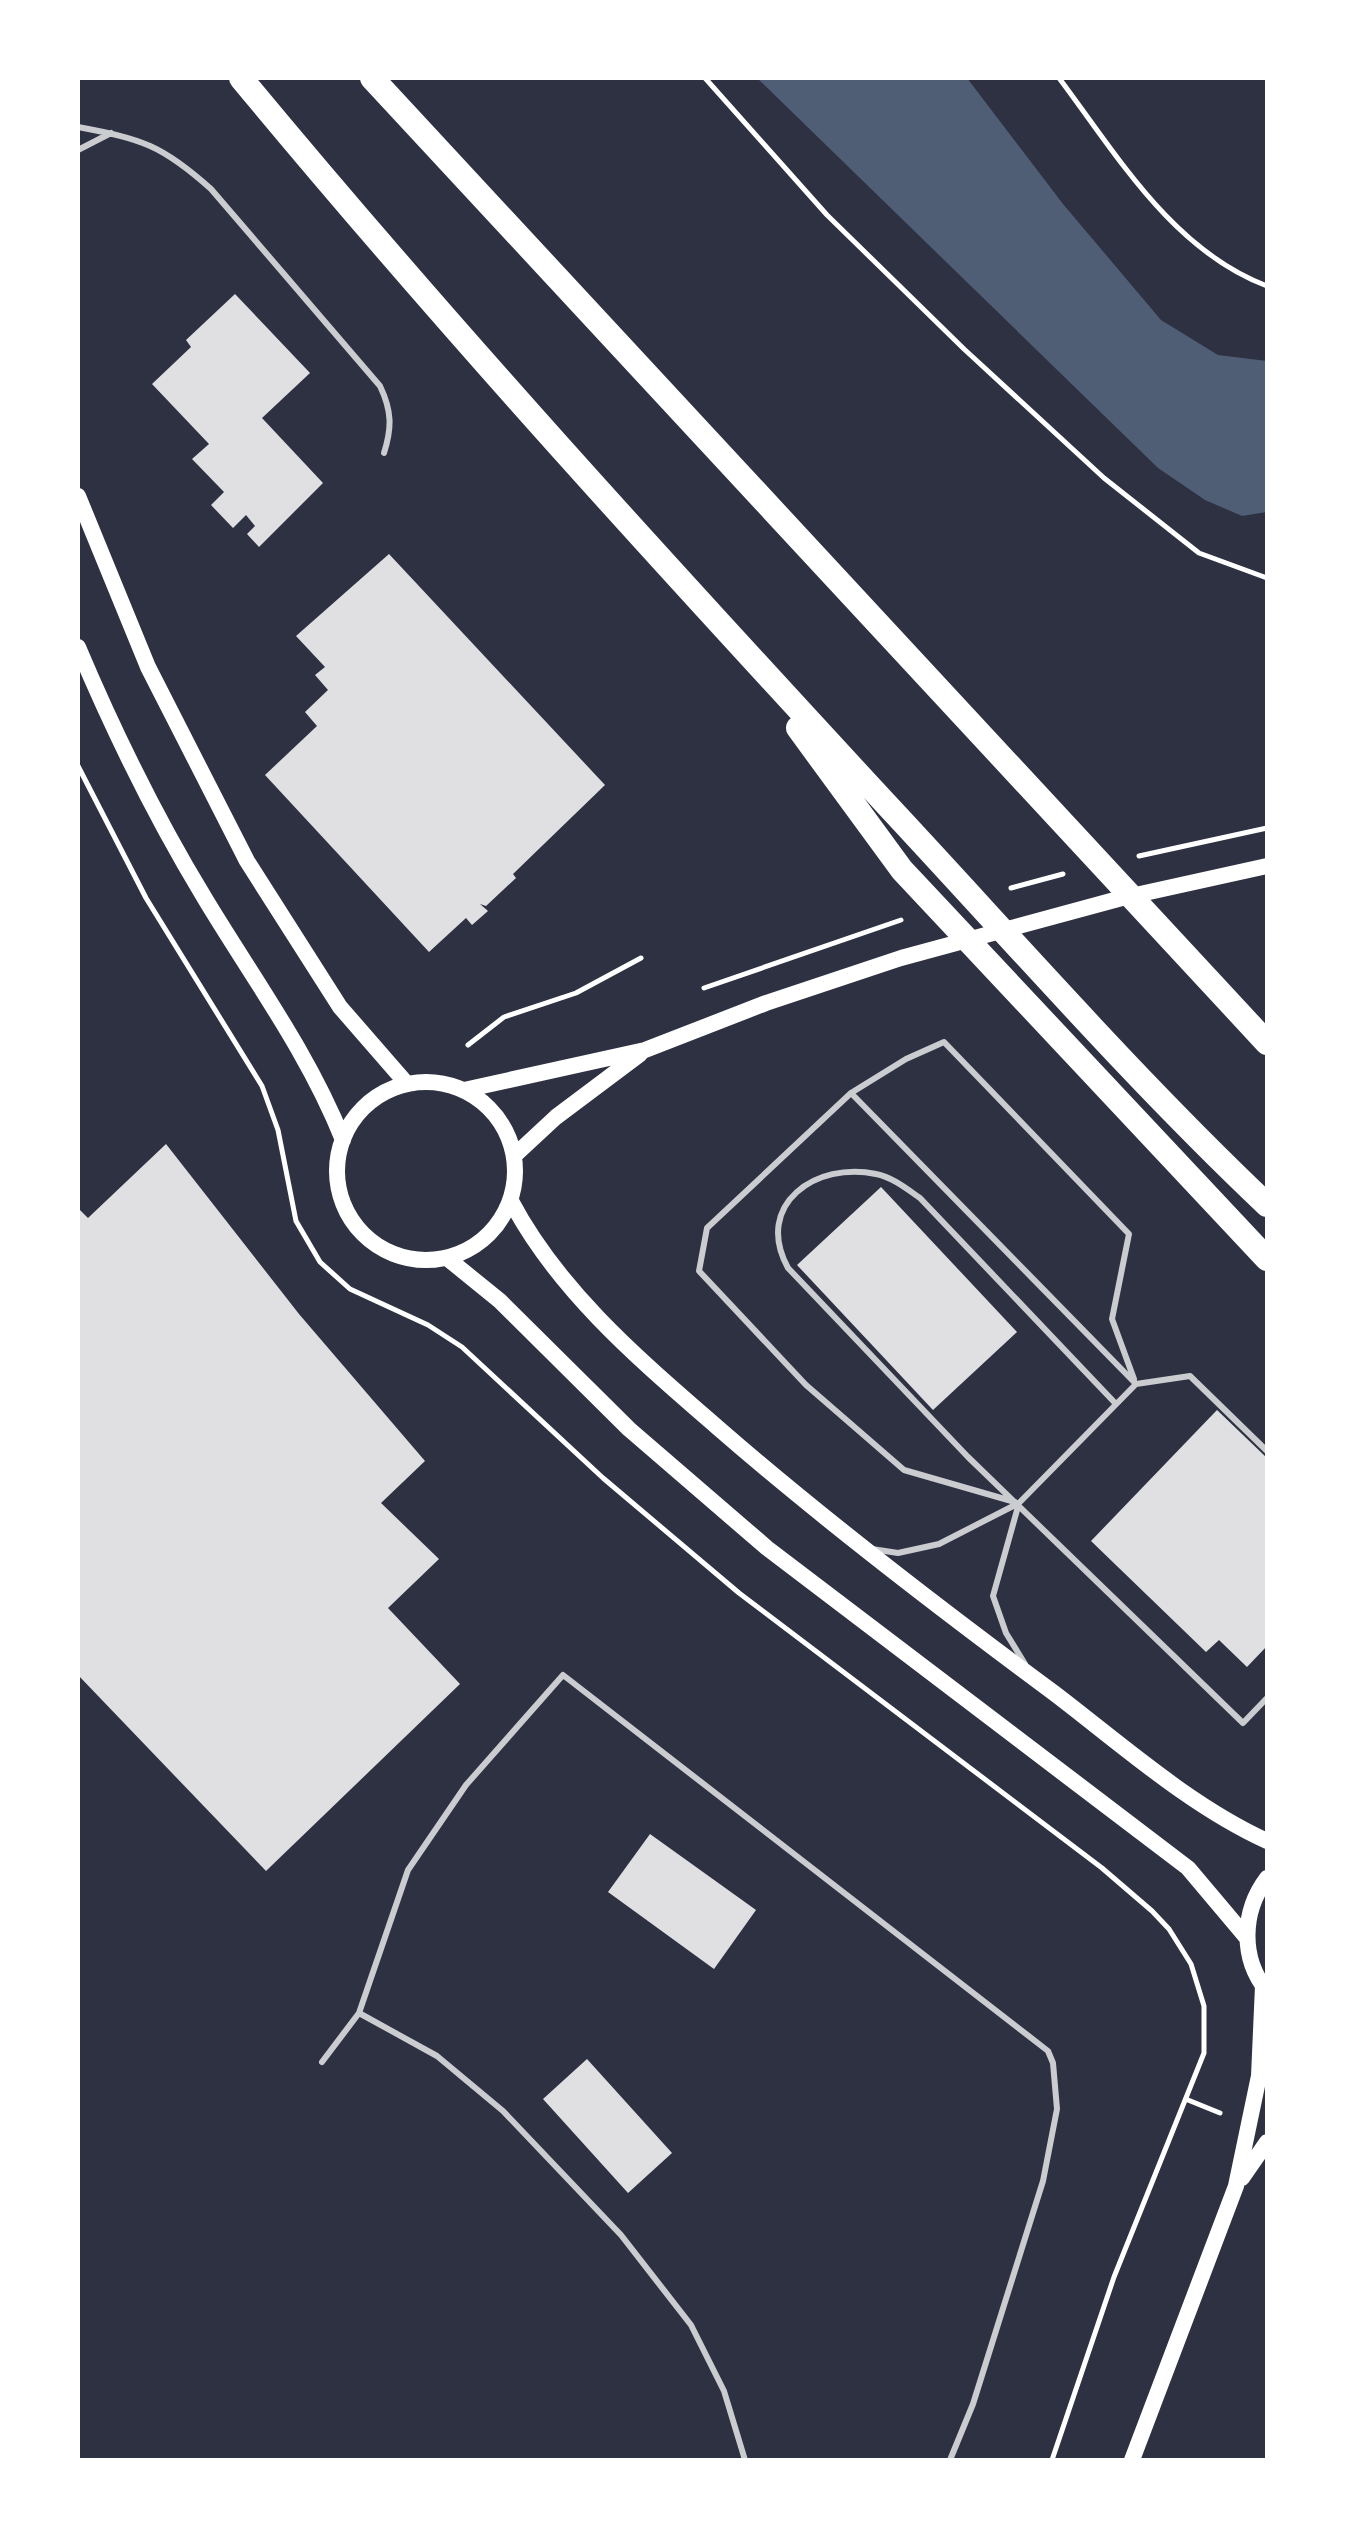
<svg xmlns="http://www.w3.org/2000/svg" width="1345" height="2538" font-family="'Fira Sans',sans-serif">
<rect width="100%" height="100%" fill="#2d3142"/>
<!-- water -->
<path fill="#4f5d75" d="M757 78H967L1063 204 1161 320 1218 355 1267 361V512L1242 516 1205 500 1158 468Z"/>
<!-- building -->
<path fill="#e0e0e3" d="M235 294 310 373 262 418 323 483 259 547 247 534 255 526 246 515 233 528 211 505 224 492 192 459 209 444 152 384 191 347 186 340Z
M389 554 605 785 513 874 516 878 486 906 480 904 488 911 472 925 466 918 429 952 265 775 317 726 305 712 328 690 315 675 325 667 296 636Z
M166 1144 299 1314 425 1461 381 1503 439 1559 388 1608 460 1684 266 1871 78 1675V1208L88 1218Z
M881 1187 1017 1332 933 1410 797 1265Z
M1217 1410 1267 1458V1646L1247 1667 1219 1640 1206 1652 1091 1541Z
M650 1834 756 1910 714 1969 608 1892Z
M587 2059 672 2153 628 2193 543 2099Z"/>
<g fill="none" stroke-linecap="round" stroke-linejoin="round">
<!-- path -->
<path stroke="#fff" stroke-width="5" d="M705 78 827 215 964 349 1104 478 1199 553 1267 578
M1059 78C1117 155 1172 250 1267 286
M78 766 146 898 262 1086 278 1130 296 1221 320 1262 350 1289 428 1325 462 1347 603 1478 739 1593 1102 1868 1152 1911 1169 1929 1191 1964 1204 2006V2053L1114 2277 1052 2460
M1139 856 1267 828
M1011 888 1063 874
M704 988 901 920
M468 1045 504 1017 576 993 641 958
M1188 2100 1220 2113"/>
<!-- service -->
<path stroke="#caccd0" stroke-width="6" d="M78 127C142 139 162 145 211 189L380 386C392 411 392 428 384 453
M78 150 111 133
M851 1093 906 1059 944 1042 1129 1234 1112 1319 1134 1379
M1116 1404 920 1198C907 1189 892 1177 876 1174 817 1161 753 1204 788 1268L968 1457 1243 1723 1267 1698
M1015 1502 904 1470 806 1385 699 1271 707 1228 851 1093 1136 1384
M1019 1503 993 1596 1006 1633 1025 1664
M872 1549 898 1553 939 1544 1019 1503 1136 1384 1190 1376 1267 1451
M359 2013 437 2056 503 2111 621 2235 691 2325 724 2391 745 2460
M322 2062 359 2013 408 1870 466 1785 563 1675 1048 2051 1053 2063 1057 2109 1043 2181 973 2404 950 2460"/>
<!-- secondary -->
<path stroke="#fff" stroke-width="16" d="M78 496 148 667 247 861 340 1007 407 1084
M78 647C114 732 156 818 204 897 252 977 308 1052 343 1140
M337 1171a89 89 0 1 1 178 0a89 89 0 1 1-178 0Z
M464 1090 645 1050 766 1003 901 958 1122 898 1267 866
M514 1156 556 1117 640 1054
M511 1201C559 1292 640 1360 717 1427 825 1521 939 1608 1054 1693 1121 1744 1190 1806 1267 1841
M447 1258 500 1301 629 1429 767 1548 1188 1868 1247 1938
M1267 1878C1242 1911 1240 1958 1267 1991
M1242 2178 1267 2142
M1132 2460 1236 2186 1259 2076 1263 1986"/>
<!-- motorway -->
<path stroke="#fff" stroke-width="24" d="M241 78C448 328 667 567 887 805 1012 939 1134 1079 1267 1205
M372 78 1267 1043
M798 728 902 870 1267 1259"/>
</g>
<!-- border -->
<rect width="1345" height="2538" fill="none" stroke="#ffffff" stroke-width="160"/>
</svg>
